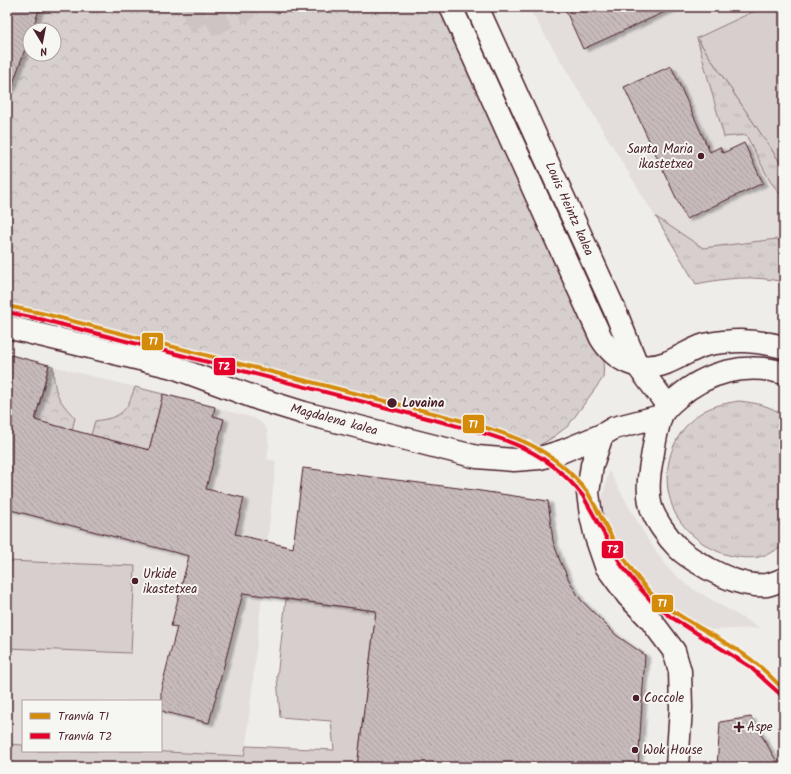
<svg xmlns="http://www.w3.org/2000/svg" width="791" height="774" font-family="Kalam,sans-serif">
<defs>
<pattern id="grass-tufts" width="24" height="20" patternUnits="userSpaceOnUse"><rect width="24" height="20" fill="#d7cfce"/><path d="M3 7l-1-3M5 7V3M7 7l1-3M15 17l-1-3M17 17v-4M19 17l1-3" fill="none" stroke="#bab1b1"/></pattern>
<pattern id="park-crowns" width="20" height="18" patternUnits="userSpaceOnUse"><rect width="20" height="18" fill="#d7cfce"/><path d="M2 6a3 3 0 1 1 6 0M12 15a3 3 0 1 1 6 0" fill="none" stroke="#bab1b1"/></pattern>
<pattern id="building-back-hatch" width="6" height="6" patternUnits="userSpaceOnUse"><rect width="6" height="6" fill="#c6babb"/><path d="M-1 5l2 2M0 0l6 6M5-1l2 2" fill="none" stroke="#ac9fa1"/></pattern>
<filter id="shadow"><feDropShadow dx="4.5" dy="2.5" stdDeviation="1" flood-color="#0004"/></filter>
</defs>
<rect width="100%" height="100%" fill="#efedea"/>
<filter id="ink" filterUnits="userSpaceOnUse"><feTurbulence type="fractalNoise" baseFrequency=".025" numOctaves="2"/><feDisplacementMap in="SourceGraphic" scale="8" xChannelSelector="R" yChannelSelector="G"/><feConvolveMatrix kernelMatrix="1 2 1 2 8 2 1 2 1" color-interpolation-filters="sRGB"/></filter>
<g filter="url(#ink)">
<!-- built -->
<path fill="#e3dedc" d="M528 7H784V282L745 277 728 278 696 284Z
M7 354 254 418 263 424 267 430 269 445 267 459 276 461 245 756 147 751H161V701H23V745L7 744Z
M609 471 648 540 668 568 688 586 760 628 710 630 704 642 678 626 648 604 621 571 598 515Z"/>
<!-- grass -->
<path fill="url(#grass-tufts)" stroke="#90777c" d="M697 38 784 168V199L770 181 746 135 724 137Z
M656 217 703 248 777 239 784 246V282C752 275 727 278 696 284Z
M739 401C756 403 770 405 784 416V546C776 550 768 555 759 557 726 562 693 543 676 515 673 510 671 502 669 495 662 464 675 428 704 411 715 405 727 403 739 401Z
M784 683V702L774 689Z"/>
<!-- park -->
<path fill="url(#park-crowns)" stroke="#90777c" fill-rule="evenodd" d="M7 7H445L583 310 604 362 603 378 568 426 552 438 538 446 523 451 472 430 243 372 7 316ZM30 30H54V54H30Z
M49 365 53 366C54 392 57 399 75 418L72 430 24 418 39 407Z
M135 387 163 394 149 450 91 435 95 421C122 417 126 413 135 387Z"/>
<!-- garden -->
<path fill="#d7cfce" stroke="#90777c" d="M763 7H784V168L697 38Z
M7 561 135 566 131 653 7 648Z
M286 599 376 611 357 767H7V744L23 745V751H147L244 756 246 746 334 750 331 721 280 717 277 677Z"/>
<!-- building -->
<path fill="url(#building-back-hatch)" stroke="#4a1f2b" filter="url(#shadow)" d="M7 7H40L32 30H30V35L11 89H7Z
M564 7H676L583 49Z
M671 66 710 152 720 147 723 153 744 143 763 183 686 219 624 87Z
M7 354 49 365 35 420 72 430 149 450 163 394 215 407 213 416 224 419 206 489 244 498 235 534 293 548 303 468 474 490 548 501 553 541 560 561 569 580 580 599 616 635 645 655 638 767H357L376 611 243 593 209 723 161 711V689L177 627 171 626 189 556 7 509Z
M751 717 780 767H717L720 722Z"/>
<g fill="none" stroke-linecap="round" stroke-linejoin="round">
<!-- minor-tunnel -->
<path stroke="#cec4c4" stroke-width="22" stroke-dasharray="22 11" stroke-linecap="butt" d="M191 7 201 30 251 7"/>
<defs>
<path id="minor" d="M451 7 601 338C615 361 640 373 666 363 679 358 692 349 705 345 734 339 755 340 784 347
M7 327 173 367 259 399 304 413 477 457 514 460 540 458 563 451 602 435"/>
<path id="major" d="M477 7 616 313 637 365 668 406
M784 373C746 362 706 372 677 398 671 403 664 409 661 416 657 428 654 445 652 458 649 473 647 487 650 503 653 518 668 538 679 549 687 557 699 563 709 569 726 578 746 587 767 585 772 584 779 581 784 579
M661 416 614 428 602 435 592 465 588 493 591 515 596 537 606 566 628 596 650 619 674 651 680 671 681 708 677 767"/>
</defs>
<!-- minor casing -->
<use href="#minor" stroke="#4a1f2b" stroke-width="25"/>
<!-- major casing -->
<use href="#major" stroke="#4a1f2b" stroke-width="25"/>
<!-- minor -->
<use href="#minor" stroke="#f6f6f2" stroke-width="22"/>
<!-- major -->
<use href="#major" stroke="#f6f6f2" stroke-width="22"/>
<defs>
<path id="tram-1" d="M7 306 41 313 452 418C509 434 550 444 588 493 607 527 628 574 658 600 687 624 723 638 753 661 764 669 774 680 784 690"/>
<path id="tram-2" d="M7 312 40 319 450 424C506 439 546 449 583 496L622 566 637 585 653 603 671 617 749 666 780 694"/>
</defs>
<!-- tram-1 casing -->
<use href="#tram-1" stroke="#f6f6f2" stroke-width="7"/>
<!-- tram-2 casing -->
<use href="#tram-2" stroke="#f6f6f2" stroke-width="7"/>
<!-- tram-1 -->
<use href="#tram-1" stroke="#d48b09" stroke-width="4"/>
<!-- tram-2 -->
<use href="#tram-2" stroke="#e4002b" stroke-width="4"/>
</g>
</g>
<!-- markers -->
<g fill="#4a1f2b" stroke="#f6f6f2" stroke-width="1.5">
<circle cx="701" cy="156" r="4"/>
<circle cx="392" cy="403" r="5.5"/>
<circle cx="135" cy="581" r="4"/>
<circle cx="636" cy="698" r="4"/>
<path d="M737 721h4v4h4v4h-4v4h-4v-4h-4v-4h4z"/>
<circle cx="635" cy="750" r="4"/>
</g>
<g text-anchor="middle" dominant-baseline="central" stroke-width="4" stroke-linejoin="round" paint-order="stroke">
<!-- poi labels -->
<g font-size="13" fill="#4a1f2b" stroke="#f6f6f2" text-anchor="start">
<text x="693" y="149" text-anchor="end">Santa Maria<tspan x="693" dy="15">ikastetxea</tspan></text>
<text x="143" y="574">Urkide<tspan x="143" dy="15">ikastetxea</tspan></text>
<text x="644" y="698">Coccole</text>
<text x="747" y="727">Aspe</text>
<text x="643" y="750">Wok House</text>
</g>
<!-- street labels -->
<g font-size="13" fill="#4a1f2b" stroke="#f6f6f2">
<text transform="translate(569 209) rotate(66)">Louis Heintz kalea</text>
<text transform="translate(334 420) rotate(15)">Magdalena kalea</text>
</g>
<!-- stop labels -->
<g font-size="13" font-weight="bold" fill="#4a1f2b" stroke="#f6f6f2" text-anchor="start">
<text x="402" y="403">Lovaina</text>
</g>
</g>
<g stroke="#f6f6f2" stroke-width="1.5">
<rect x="141" y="332" width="23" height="19" rx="4" fill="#d48b09"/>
<rect x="213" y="357" width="23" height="19" rx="4" fill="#e4002b"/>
<rect x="462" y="414" width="23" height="20" rx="4" fill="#d48b09"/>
<rect x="601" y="540" width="23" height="19" rx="4" fill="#e4002b"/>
<rect x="651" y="594" width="23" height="19" rx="4" fill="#d48b09"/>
</g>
<g font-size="11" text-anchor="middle" font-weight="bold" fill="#fff">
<text x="153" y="345">T1</text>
<text x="224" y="370">T2</text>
<text x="473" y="428">T1</text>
<text x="613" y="553">T2</text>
<text x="662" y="607">T1</text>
</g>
<!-- margin -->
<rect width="791" height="774" fill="none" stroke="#f6f6f2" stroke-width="24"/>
<rect x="12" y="12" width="767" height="750" fill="none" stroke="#4a1f2b" stroke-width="1.5" filter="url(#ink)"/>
<!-- legend -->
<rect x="22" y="700" width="140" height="52" fill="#f6f6f2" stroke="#b1a0a2"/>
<rect x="30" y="713" width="20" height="6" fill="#d48b09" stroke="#b1a0a2"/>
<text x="58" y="720" font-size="12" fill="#4a1f2b">Tranvía T1</text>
<rect x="30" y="733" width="20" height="6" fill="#e4002b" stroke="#b1a0a2"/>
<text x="58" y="740" font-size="12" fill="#4a1f2b">Tranvía T2</text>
<!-- north arrow -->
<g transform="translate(42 42) rotate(170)"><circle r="19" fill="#f6f6f2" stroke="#b1a0a2"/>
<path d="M0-3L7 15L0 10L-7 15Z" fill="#4a1f2b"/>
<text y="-6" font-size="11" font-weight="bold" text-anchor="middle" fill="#4a1f2b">N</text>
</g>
</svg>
